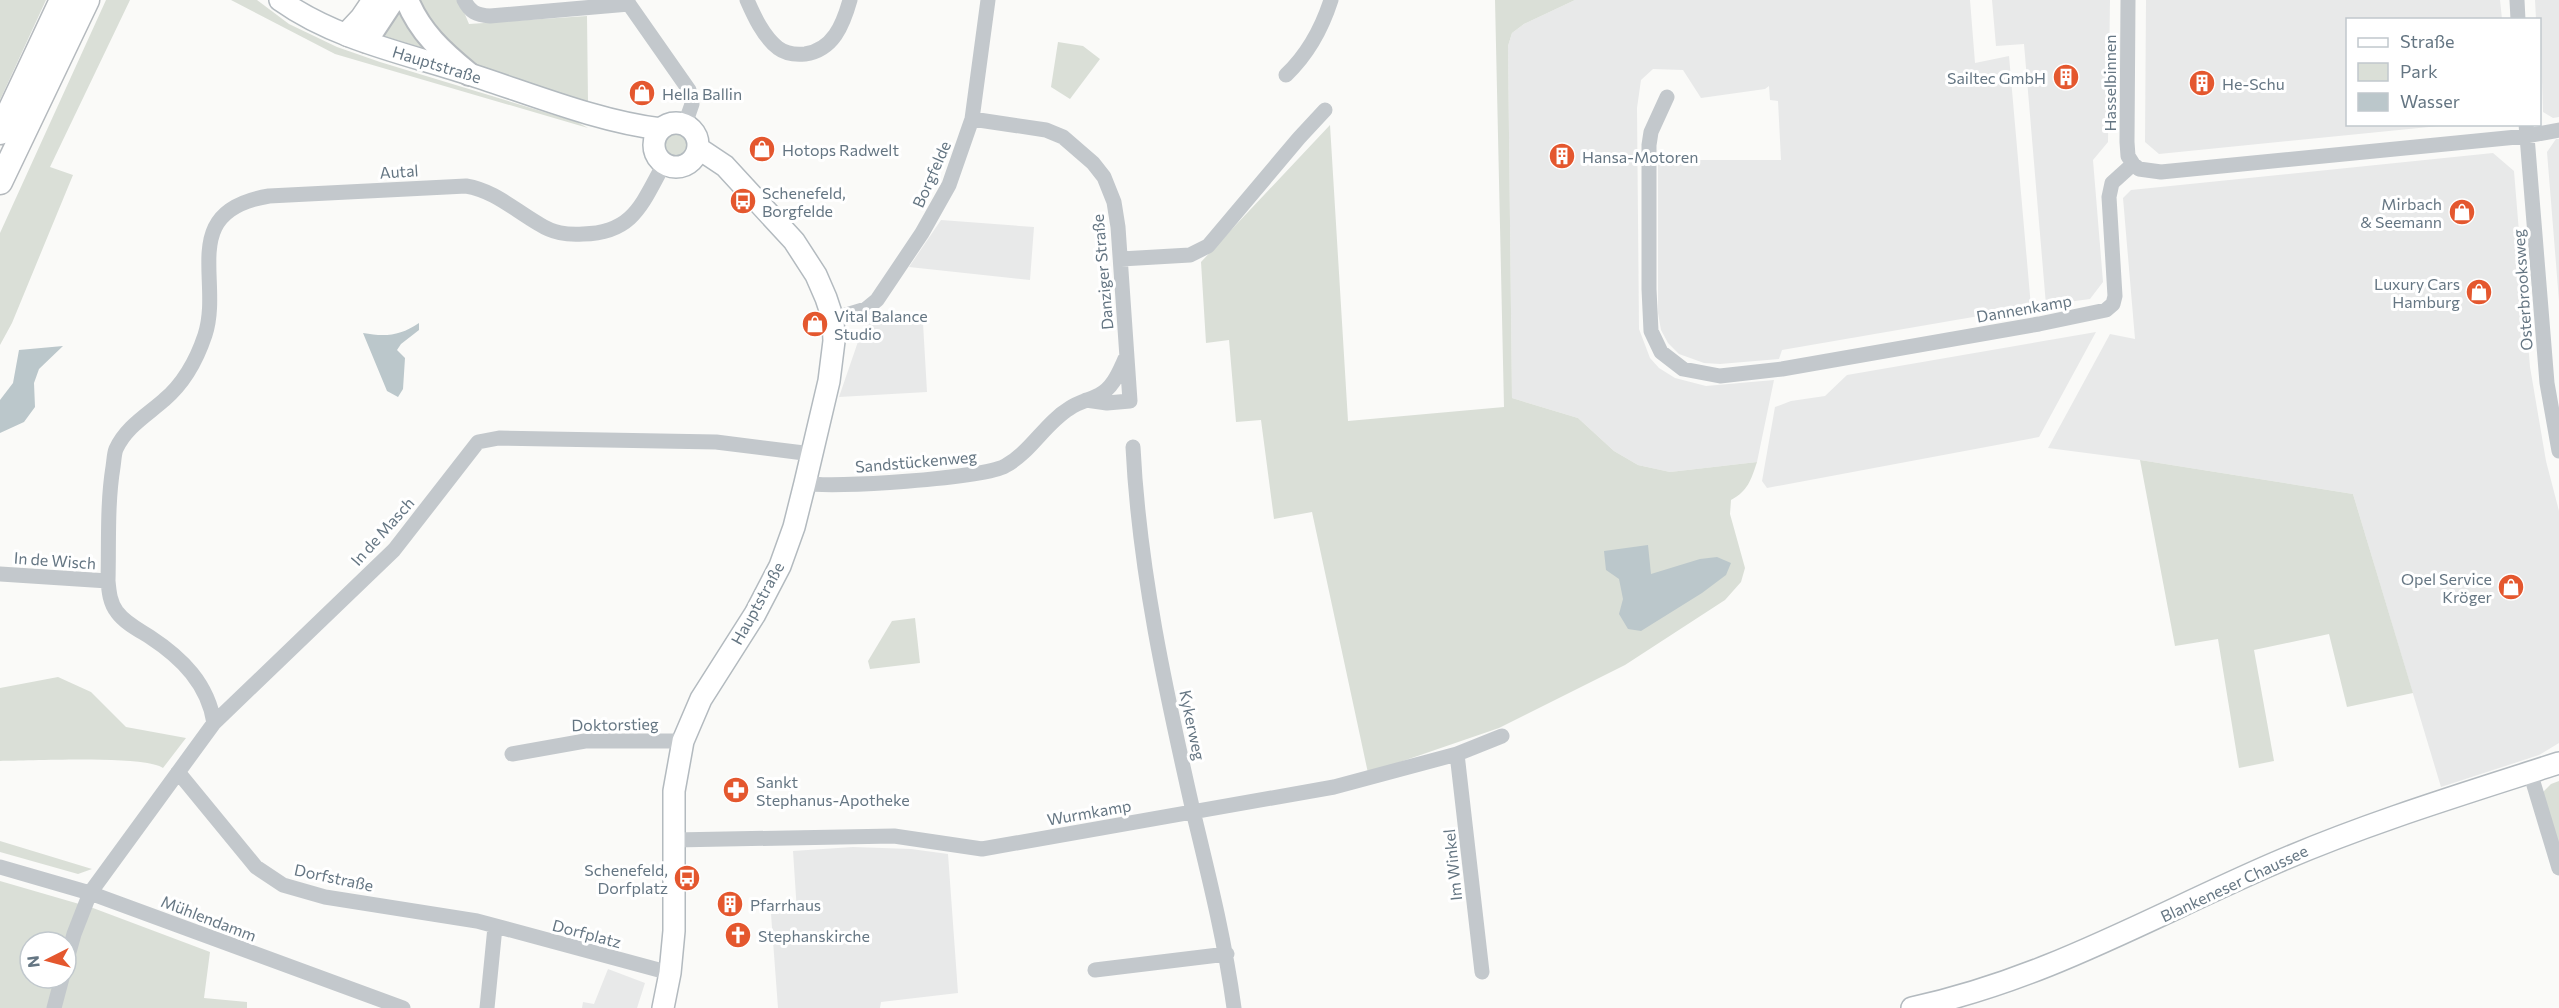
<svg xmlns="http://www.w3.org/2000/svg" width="2559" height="1008" font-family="Commissioner,sans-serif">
<rect width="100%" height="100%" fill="#fafaf8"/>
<!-- built -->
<path fill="#e8e9e9" d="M1575 0H1970L1975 63 2009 56 2031 307 1782 350 1779 359 1720 364 1704 363 1679 354 1668 343 1661 330 1658 313V160H1781L1778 101 1770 100 1769 86 1765 89 1701 98 1683 70 1653 69 1641 80 1637 108 1639 329 1650 358 1659 368 1675 378 1706 386 1774 380 1757 462 1670 472 1638 465 1614 451 1578 418 1512 398 1508 46 1512 33 1524 24Z
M1992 0H2110L2108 142 2093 160 2103 282 2090 299 2046 305 2024 44 1996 46Z
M2146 0H2500L2502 19 2348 20V124L2449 125 2159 154 2145 142Z
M2535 0H2559V117L2553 118 2543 112 2540 20 2536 19Z
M2556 139H2559V301L2547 152Z
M2493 153 2514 171 2530 367 2546 461 2559 511V743L2539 755 2441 787 2353 494 2140 460 2048 448 2110 334 2135 339 2123 198 2131 190Z
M941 220 1034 227 1030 280 909 267Z
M868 322 923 323 927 392 839 397 862 330Z
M2096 332 2039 437 1767 488 1762 481 1775 407 1791 401 1825 396 1847 375Z
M853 847 911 849 948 854 958 993 881 1002 880 1008H778L771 914 797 912 793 851Z
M608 969 645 983 637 1008H582L583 1002 594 1004Z"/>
<!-- green -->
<path fill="#dadfd7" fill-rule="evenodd" d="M0 0H46L0 100Z
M106 0H130L50 167 73 175 12 323 0 345V233Z
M231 0H257L289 24 337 47 380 62 577 122 588 128 335 54Z
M416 0H459L469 24 587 16 588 102C547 90 477 78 448 45 436 32 427 15 416 0Z
M1495 0H1575L1524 24 1512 33 1508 46 1512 398 1578 418 1614 451 1638 465 1670 472 1757 462C1751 480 1748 491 1731 500L1730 514 1745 568 1741 582 1725 600 1625 665 1499 728 1368 773 1312 512 1274 519 1261 420 1236 422 1229 340 1206 343 1201 262 1330 125 1348 421 1504 407Z
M397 2 426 49 377 34Z
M1058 42 1083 46 1100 59 1070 99 1051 87Z
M663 144a14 14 0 1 1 28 0a14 14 0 1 1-28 0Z
M2140 460 2353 494 2413 693 2347 707 2329 634 2254 650 2274 761 2239 768 2218 639 2175 646Z
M915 618 920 663 870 669 868 661 892 621Z
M58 677 91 692 126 727 186 738 163 768C145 755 29 761 0 761V688Z
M2559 781V846L2542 793 2551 784Z
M0 841 92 869 78 874 0 852Z
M0 881 93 908 210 952 204 998 247 1002V1008H0ZM30 942H66V978H30Z"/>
<!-- water -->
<path fill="#bbc7cb" d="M419 323V330L401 344 397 350 405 358 403 389 398 397 387 391 363 333C385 337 400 336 419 323Z
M63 346 39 369 34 383 35 407 24 422 0 433V400L13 383 19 350Z
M1648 545 1651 574 1700 559 1717 557 1731 563 1726 575 1702 593 1641 631 1628 629 1619 614 1623 599 1619 579 1606 570 1604 551Z"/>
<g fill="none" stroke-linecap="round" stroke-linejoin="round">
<defs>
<path id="secondary" d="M280 0C336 40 408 54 472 75 531 94 600 122 661 129
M654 145a22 22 0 1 1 44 0a22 22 0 1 1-44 0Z
M663 1008 670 973 674 931V791L683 741 701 699 755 614 780 566 794 527 805 483 829 381 834 341 833 319 826 298 816 275 794 241 725 166 698 148
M1912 1008C2046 979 2152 916 2275 863 2367 823 2463 794 2559 763"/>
<path id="primary" d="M407 0C420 32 442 52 469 74
M366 41 393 0"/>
<path id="trunk" d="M348 34 362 19 375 0
M0 132 62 0
M0 182 87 0"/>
</defs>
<!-- secondary casing -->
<use href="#secondary" stroke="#b3babf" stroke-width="24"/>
<!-- primary casing -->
<use href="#primary" stroke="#b5babe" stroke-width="26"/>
<!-- trunk casing -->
<use href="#trunk" stroke="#b4b9bd" stroke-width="27"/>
<!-- minor -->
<path stroke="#c3c8cc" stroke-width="15" d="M464 0C470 12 476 15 490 16L629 4
M626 0 689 90 692 104 685 124
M747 0C754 16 763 36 778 48 786 54 795 55 805 54 833 50 843 25 850 0
M2128 0 2127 142 2128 156 2133 164
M2517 0 2518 20
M1286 75C1307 55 1322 28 1331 0
M1667 97 1651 132 1649 145V289L1651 331 1661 352 1683 369 1720 376 1782 369 2039 324 2106 310 2113 304 2115 296 2109 197 2112 183 2133 164 2139 169 2161 172 2527 136 2559 130
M972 119 1046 130 1063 137 1093 163 1104 177 1114 202 1118 227 1130 401 1107 403 1086 400
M2526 124 2547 383 2559 451
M1121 259 1190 255 1208 246 1299 138 1325 110
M833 319 866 309 877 300 922 233 949 185 972 119 988 0
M1133 447C1139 570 1166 692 1193 811 1209 877 1225 941 1234 1008
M805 483C830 489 984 478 1005 466 1031 452 1045 423 1070 408 1079 402 1089 400 1099 395 1113 388 1119 372 1125 359
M0 574 108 581
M214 723C208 684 182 658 150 637 139 630 125 623 117 612 110 603 109 592 108 581 109 543 107 504 113 467 114 461 114 454 116 449 126 427 147 415 164 400 183 384 197 359 205 335 223 280 177 211 269 196L466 186C495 191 513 209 539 224 553 233 566 235 583 234 634 233 642 203 664 164
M512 754 585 741H683
M1457 754 1482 972
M178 772 256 867 283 885 325 897 477 921 670 973
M2530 772 2559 868
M674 840 894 836 982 849 1334 787 1457 754 1502 736
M0 867 90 893 403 1008
M66 963 74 934 90 893 214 723 394 550 478 442 499 438 716 442 812 454
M1095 970 1227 954
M54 1008 62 978
M487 1008 495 927"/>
<!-- secondary -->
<use href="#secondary" stroke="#fff" stroke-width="21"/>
<!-- primary -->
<use href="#primary" stroke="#fff" stroke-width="22"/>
<!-- trunk -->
<use href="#trunk" stroke="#fff" stroke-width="24"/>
</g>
<!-- icons -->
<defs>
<symbol id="building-disc" viewBox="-11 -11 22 22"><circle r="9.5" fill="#e4572e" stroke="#fff"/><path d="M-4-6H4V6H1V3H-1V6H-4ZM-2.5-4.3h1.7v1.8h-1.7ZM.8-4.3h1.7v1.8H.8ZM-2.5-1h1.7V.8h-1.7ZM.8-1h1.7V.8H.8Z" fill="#fff"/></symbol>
<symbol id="shop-disc" viewBox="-11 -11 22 22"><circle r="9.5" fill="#e4572e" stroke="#fff"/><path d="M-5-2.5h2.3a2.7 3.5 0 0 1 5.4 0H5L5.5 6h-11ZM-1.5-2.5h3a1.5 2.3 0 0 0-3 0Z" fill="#fff"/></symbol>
<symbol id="bus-disc" viewBox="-11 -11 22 22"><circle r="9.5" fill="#e4572e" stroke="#fff"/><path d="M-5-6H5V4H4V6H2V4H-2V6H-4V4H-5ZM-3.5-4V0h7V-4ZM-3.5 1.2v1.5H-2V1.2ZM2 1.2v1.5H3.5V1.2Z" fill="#fff"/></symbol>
<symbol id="pharmacy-disc" viewBox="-11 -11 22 22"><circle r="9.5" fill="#e4572e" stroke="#fff"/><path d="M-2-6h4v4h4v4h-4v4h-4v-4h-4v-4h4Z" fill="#fff"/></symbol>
<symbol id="church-disc" viewBox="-11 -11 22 22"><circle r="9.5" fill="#e4572e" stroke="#fff"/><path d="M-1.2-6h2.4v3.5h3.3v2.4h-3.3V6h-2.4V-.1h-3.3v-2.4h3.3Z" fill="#fff"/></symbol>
</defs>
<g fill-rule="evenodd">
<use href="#building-disc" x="2051" y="62" width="30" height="30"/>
<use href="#building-disc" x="2187" y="68" width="30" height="30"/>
<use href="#shop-disc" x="627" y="78" width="30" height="30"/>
<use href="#shop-disc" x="747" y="134" width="30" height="30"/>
<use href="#building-disc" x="1547" y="141" width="30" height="30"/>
<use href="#bus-disc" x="728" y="186" width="30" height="30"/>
<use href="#shop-disc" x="2447" y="197" width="30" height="30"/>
<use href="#shop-disc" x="2464" y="277" width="30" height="30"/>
<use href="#shop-disc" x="800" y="309" width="30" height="30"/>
<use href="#shop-disc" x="2496" y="572" width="30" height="30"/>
<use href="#pharmacy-disc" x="721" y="775" width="30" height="30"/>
<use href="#bus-disc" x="672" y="863" width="30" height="30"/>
<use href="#building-disc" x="715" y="889" width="30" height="30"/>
<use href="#church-disc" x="723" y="920" width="30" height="30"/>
</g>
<g text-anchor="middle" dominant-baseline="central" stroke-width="6" stroke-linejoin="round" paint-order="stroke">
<!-- street labels -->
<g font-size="16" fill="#657683" stroke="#fff">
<text transform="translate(437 64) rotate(17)">Hauptstraße</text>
<text transform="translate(2109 83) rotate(-90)">Hasselbinnen</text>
<text transform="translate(399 171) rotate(-4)">Autal</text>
<text transform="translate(931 174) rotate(-66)">Borgfelde</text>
<text transform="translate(1102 272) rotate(-95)">Danziger Straße</text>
<text transform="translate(2522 290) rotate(-94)">Osterbrooksweg</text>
<text transform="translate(2024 308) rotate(-10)">Dannenkamp</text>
<text transform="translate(916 461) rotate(-5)">Sandstückenweg</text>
<text transform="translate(382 531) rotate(-48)">In de Masch</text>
<text transform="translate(55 560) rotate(4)">In de Wisch</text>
<text transform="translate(757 603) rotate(-61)">Hauptstraße</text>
<text transform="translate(615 724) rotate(-1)">Doktorstieg</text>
<text transform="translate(1193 725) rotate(78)">Kykerweg</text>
<text transform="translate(1089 812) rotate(-10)">Wurmkamp</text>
<text transform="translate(1452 865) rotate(-96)">Im Winkel</text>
<text transform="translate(334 877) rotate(12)">Dorfstraße</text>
<text transform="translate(2234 883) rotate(-25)">Blankeneser Chaussee</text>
<text transform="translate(209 918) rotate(21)">Mühlendamm</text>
<text transform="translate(587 933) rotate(15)">Dorfplatz</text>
</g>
<!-- poi labels -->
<g font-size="16" fill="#657683" stroke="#fff" text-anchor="start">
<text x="2046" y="77" text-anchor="end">Sailtec GmbH</text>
<text x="2222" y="83">He-Schu</text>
<text x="662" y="93">Hella Ballin</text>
<text x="782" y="149">Hotops Radwelt</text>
<text x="1582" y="156">Hansa-Motoren</text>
<text x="762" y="192">Schenefeld,<tspan x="762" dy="18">Borgfelde</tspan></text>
<text x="2442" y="203" text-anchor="end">Mirbach<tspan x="2442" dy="18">&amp; Seemann</tspan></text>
<text x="2460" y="283" text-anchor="end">Luxury Cars<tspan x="2460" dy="18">Hamburg</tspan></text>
<text x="834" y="315">Vital Balance<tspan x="834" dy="18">Studio</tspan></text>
<text x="2492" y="578" text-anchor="end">Opel Service<tspan x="2492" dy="18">Kröger</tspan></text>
<text x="756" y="781">Sankt<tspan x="756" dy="18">Stephanus-Apotheke</tspan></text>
<text x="668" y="869" text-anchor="end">Schenefeld,<tspan x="668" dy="18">Dorfplatz</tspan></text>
<text x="750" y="904">Pfarrhaus</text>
<text x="758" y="935">Stephanskirche</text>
</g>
</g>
<!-- legend -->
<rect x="2346" y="18" width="195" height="108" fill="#ffffff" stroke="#c1c8cd" stroke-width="1.5"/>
<rect x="2358" y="38" width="30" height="9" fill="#ffffff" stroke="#c1c8cd" stroke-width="1.5"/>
<text x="2400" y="48" font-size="18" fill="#657683">Straße</text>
<rect x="2358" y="63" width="30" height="18" fill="#dadfd7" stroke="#c1c8cd" stroke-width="1.5"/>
<text x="2400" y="78" font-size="18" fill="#657683">Park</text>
<rect x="2358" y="93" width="30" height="18" fill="#bbc7cb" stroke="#c1c8cd" stroke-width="1.5"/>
<text x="2400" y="108" font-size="18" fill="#657683">Wasser</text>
<!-- north arrow -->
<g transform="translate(48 960) rotate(264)"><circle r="28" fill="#ffffff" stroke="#c1c8cd" stroke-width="1.5"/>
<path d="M0-4.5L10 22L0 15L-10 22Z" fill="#e4572e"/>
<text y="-9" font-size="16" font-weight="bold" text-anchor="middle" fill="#657683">N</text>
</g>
</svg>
